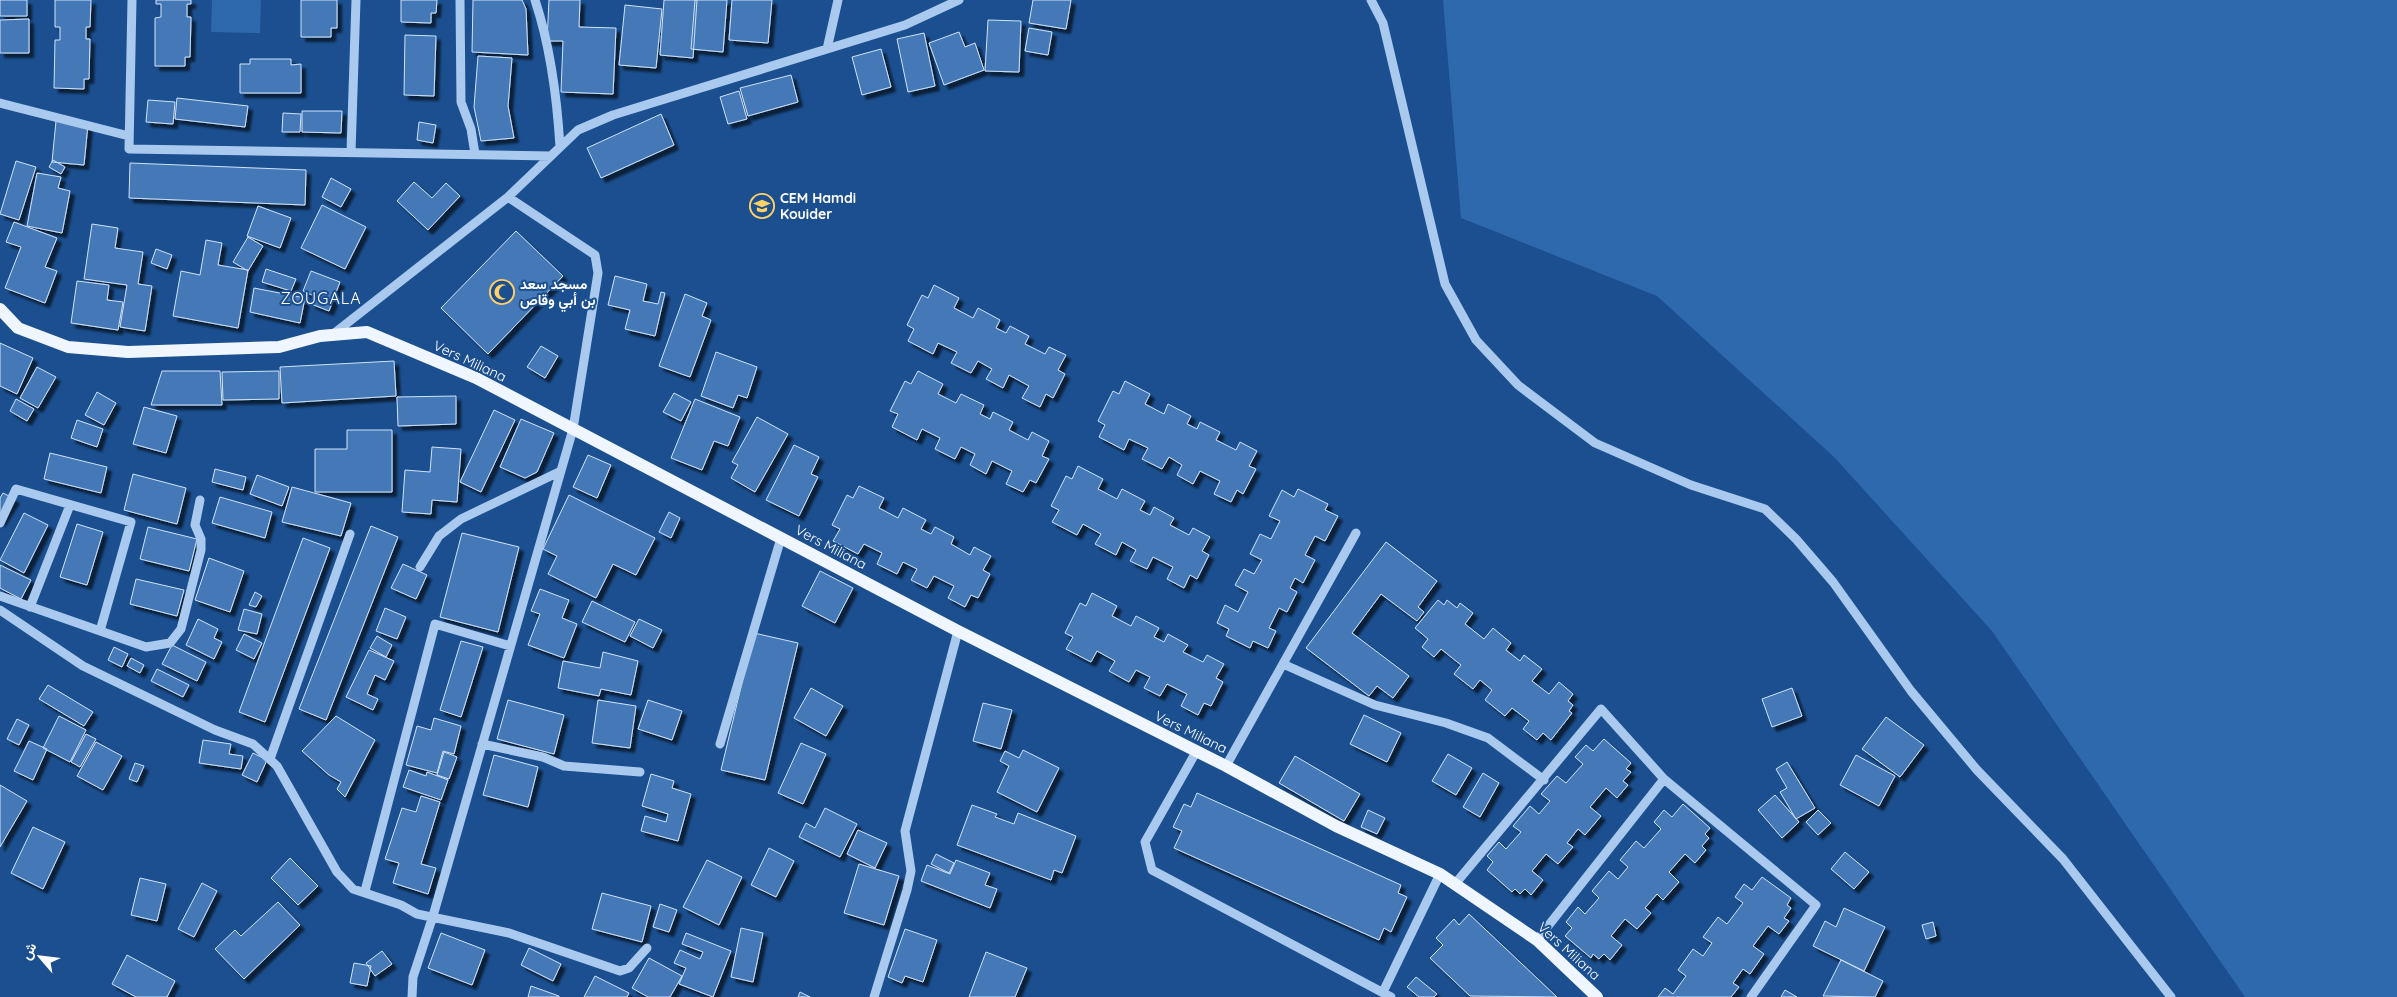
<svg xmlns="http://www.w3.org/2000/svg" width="2397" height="997" font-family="Quicksand,Vazirmatn,sans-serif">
<defs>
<filter id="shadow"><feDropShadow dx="4.5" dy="4.5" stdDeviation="1" flood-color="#0009"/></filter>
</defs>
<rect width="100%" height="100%" fill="#1b4f8f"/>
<!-- green -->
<path fill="#2e69ad" d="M212 0H261L260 33 211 32Z
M1443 0H2397V997H2245L1992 631 1834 457 1657 296 1461 218Z"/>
<!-- building -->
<path fill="#4478b7" stroke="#cfe3fa" filter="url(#shadow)" d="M0 0H27V16H0Z
M55 0H91L90 27H86V39H90L89 79H84V89L54 88 55 40H60V27H55Z
M156 0H191V4H187V17H191L190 57H185V66H155V18L161 17V4H156Z
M301 0H337V28H331V37H301Z
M401 0H437L436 13H431V23L401 22Z
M473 0H522L526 9 528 55 472 52Z
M549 0H580L579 27 616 28 613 94 561 92 563 41H547Z
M664 0H697L693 58 660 55Z
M695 0H727L723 52 691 49Z
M732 0H772L768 43 729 40Z
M1033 0H1071L1066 29 1029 23Z
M625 5 662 9 656 68 619 65Z
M29 19V53H0V20Z
M988 20 1021 21 1019 72 985 71Z
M1029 28 1052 32 1048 55 1025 51Z
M959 32 965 47 975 43 984 70 944 85 929 43Z
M924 33 935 86 908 92 897 39Z
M405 35 436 36 434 96 404 95Z
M881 49 891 87 862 95 852 57Z
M478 56 512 58 508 106 514 138 481 141 474 107Z
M250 59H291V65L301 64V93H240V64H250Z
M791 75 798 102 748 116 740 88Z
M739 91 747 119 728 124 720 97Z
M177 98 248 106 245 127 175 119Z
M148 100 175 102 173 124 146 122Z
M302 111H342L341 133 302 132Z
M283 113 301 114 300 132H282Z
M661 114 674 145 601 178 587 148Z
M56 121 88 124 84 165 52 162Z
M419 122 436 125 433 143 417 140Z
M53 160 65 167 61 174 49 167Z
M16 161 36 167 19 220 0 214Z
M130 163 306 170 305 205 129 198Z
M37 173 61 177 58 188 70 191 62 233 27 226Z
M331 178 351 189 341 207 322 197Z
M414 182 432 198 446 183 460 196 428 230 397 201Z
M322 205 366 227 345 269 301 248Z
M258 206 291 218 280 248 247 236Z
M14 222 57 238 45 267 57 271 45 303 5 288 21 247 6 242Z
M92 224 118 228 115 248 143 252 138 284 152 286 145 331 120 327 127 285 84 279Z
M516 231 563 276 488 354 441 308Z
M248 237 263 246 248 271 233 262Z
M206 240 222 243 218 265 248 270 238 328 173 316 181 271 200 275Z
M156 249 172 255 167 269 151 263Z
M266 269 296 279 291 291 262 282Z
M311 271 340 282 329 311 311 304 314 296 303 291Z
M615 276 647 284 643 301 658 304 661 292 665 293 655 336 625 329 630 310 608 305Z
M77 281 109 285 107 300 123 302 118 330 71 323Z
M934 285 959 298 954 308 973 318 978 308 1000 320 996 328 1006 333 1010 326 1029 336 1025 344 1045 354 1049 347 1066 355 1058 370 1065 374 1053 398 1046 394 1040 407 1022 398 1029 386 1009 375 1003 388 986 379 992 369 978 361 971 373 951 363 957 352 938 343 933 354 908 341 914 329 907 325 922 295 928 298Z
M254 288 305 298 300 323 250 312Z
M685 294 707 303 702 316 711 320 690 377 659 366Z
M0 343 33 358 17 394 0 386Z
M541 346 558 356 545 378 527 367Z
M716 352 757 367 747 398 738 395 733 408 701 396Z
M394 361 396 396 282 403 280 367Z
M37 367 56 377 38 408 20 398Z
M162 371H220L222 405H151Z
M279 371V399L223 400 222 372Z
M918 371 943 384 938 394 956 403 961 394 984 405 980 414 990 419 993 412 1013 422 1009 430 1028 440 1032 432 1049 441 1042 456 1049 459 1036 483 1030 480 1023 492 1006 484 1012 471 992 461 986 474 970 465 975 454 961 447 955 459 935 449 940 438 922 429 917 440 892 427 898 414 890 411 905 381 911 384Z
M1125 381 1150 394 1145 404 1164 414 1168 404 1191 416 1187 424 1197 429 1200 422 1220 432 1216 440 1236 450 1240 442 1257 451 1249 466 1256 469 1243 494 1237 490 1231 502 1214 494 1220 481 1200 471 1193 484 1177 475 1182 465 1169 457 1162 469 1142 459 1148 448 1129 439 1124 450 1099 437 1105 425 1098 421 1113 391 1119 394Z
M97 392 116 403 104 425 85 415Z
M674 393 691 402 681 421 663 412Z
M456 396V424L398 426 397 397Z
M16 399 34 409 27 421 10 411Z
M695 399 740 417 728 446 714 441 702 470 671 458Z
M144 407 177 416 166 453 133 444Z
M494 410 515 420 481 492 460 482Z
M757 417 788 434 755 492 731 478 738 465 732 462Z
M521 419 554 433 537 472 525 478 500 467Z
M77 420 103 429 97 447 71 438Z
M347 430H392V492H315V449H347Z
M794 445 819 457 811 474 818 477 799 516 766 500Z
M432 447 461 449 457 502 432 500 431 514 402 512 405 470 430 472Z
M50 453 107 467 101 493 44 479Z
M588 455 611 465 597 498 573 487Z
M1078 466 1103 479 1098 489 1117 499 1122 489 1145 501 1140 510 1150 515 1154 507 1174 518 1170 525 1189 535 1193 528 1210 537 1202 551 1209 555 1197 579 1190 575 1184 588 1167 579 1173 567 1153 557 1147 569 1130 561 1136 550 1122 542 1116 555 1095 544 1101 534 1083 524 1077 535 1052 522 1059 510 1051 506 1066 476 1072 479Z
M215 469 246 477 243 490 212 482Z
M133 474 186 488 177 524 124 510Z
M257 475 289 487 282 506 250 494Z
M859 486 884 498 879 508 898 518 903 508 926 520 921 529 931 534 935 527 954 537 951 544 970 555 974 547 991 556 983 570 990 574 978 598 971 595 965 607 948 598 954 586 934 576 927 588 911 580 917 569 903 562 897 574 877 564 882 553 864 544 858 554 833 541 840 529 832 525 847 495 853 498Z
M292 487 351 503 341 536 282 522Z
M1298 489 1328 504 1325 510 1338 516 1325 541 1315 536 1305 555 1315 560 1303 583 1295 578 1290 588 1297 592 1287 612 1279 608 1269 628 1276 631 1268 648 1253 641 1250 648 1226 636 1229 629 1217 623 1225 605 1238 612 1248 592 1235 585 1244 569 1254 574 1262 560 1250 554 1260 534 1271 539 1280 521 1269 516 1282 490 1294 497Z
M3 493 15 499 0 523V498Z
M569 495 655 538 636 575 613 564 596 598 548 574 557 556 543 549Z
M220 497 272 512 265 538 212 523Z
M669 512 680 518 671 538 659 532Z
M24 513 48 525 24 573 0 560Z
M77 524 103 532 87 585 60 577Z
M371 526 398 537 326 720 299 709Z
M148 527 197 539 189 571 140 559Z
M462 533 519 547 498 632 440 617Z
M303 538 330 548 265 722 239 712Z
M1386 542 1437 581 1418 607 1424 612 1417 621 1381 594 1352 633 1409 676 1393 698 1377 686 1369 696 1306 648Z
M209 558 244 571 230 612 195 600Z
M403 564 427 575 416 599 391 588Z
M0 565 31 580 21 599 0 588Z
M820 571 853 588 835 623 802 606Z
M136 579 184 590 177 616 130 604Z
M540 589 569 600 562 618 577 624 564 658 528 645 540 614 531 611Z
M255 592 262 596 256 607 249 605Z
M1092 593 1117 606 1112 616 1131 626 1136 616 1159 628 1154 637 1164 642 1168 634 1188 645 1183 652 1203 662 1207 655 1224 664 1216 678 1223 682 1211 706 1204 703 1198 715 1181 706 1187 694 1167 684 1160 696 1144 688 1150 677 1136 670 1129 682 1109 671 1115 661 1097 651 1091 662 1066 649 1073 637 1065 633 1080 603 1086 606Z
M1438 600 1444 605 1447 600 1457 608 1460 603 1473 613 1465 624 1484 639 1493 628 1511 643 1506 650 1520 661 1524 655 1542 669 1532 681 1549 694 1559 682 1573 694 1568 701 1573 705 1569 711 1572 713 1551 740 1543 733 1537 740 1523 729 1529 721 1512 708 1505 716 1485 700 1492 690 1480 680 1473 689 1454 674 1461 665 1441 649 1434 657 1422 647 1428 639 1415 628Z
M592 601 635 622 625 642 582 622Z
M385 608 406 617 397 639 376 631Z
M244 609 262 614 257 634 238 630Z
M198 619 218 629 214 638 222 642 214 659 186 645Z
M639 619 662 630 653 648 630 636Z
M754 633 798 643 765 780 721 770Z
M244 634 262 643 254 659 236 650Z
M377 636 392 645 386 657 370 648Z
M461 641 483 647 461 717 440 710Z
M172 645 206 662 197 681 162 664Z
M114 647 128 654 122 667 108 660Z
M369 650 394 661 385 680 375 675 367 694 378 699 373 710 346 697Z
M603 652 638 661 631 695 601 689 599 696 558 688 563 661 600 668Z
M131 658 144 665 140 673 127 666Z
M157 669 189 685 183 697 151 681Z
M48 685 93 712 84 726 39 699Z
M811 688 843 706 826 736 794 718Z
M1792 688 1802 716 1772 727 1762 699Z
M508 700 564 715 554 754 497 739Z
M598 700 636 706 630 748 592 743Z
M648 700 682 711 672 740 638 729Z
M983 703 1012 710 1001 749 973 741Z
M1364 715 1401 733 1387 762 1350 744Z
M59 716 86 730 70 762 43 748Z
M336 716 375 740 345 797 337 789 341 782 329 775 302 751Z
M1886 717 1924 745 1900 777 1862 749Z
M434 718 461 726 454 754 443 751 437 773 406 765 417 726 431 730Z
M17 719 29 725 19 745 7 739Z
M86 734 96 739 80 767 71 762Z
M1604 739 1631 763 1626 769 1631 772 1623 781 1628 785 1617 798 1606 788 1590 807 1601 816 1585 835 1578 829 1567 843 1573 847 1558 864 1546 854 1532 871 1543 880 1531 895 1525 889 1520 894 1515 889 1512 892 1487 870 1493 862 1487 856 1499 842 1506 849 1521 832 1513 826 1530 806 1539 814 1550 801 1541 794 1557 776 1566 783 1583 764 1575 757 1586 745 1593 751Z
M203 740 231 744 229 754 243 756 241 769 199 763Z
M29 741 47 749 33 780 14 771Z
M96 742 122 756 103 790 77 776Z
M801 743 826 754 803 804 778 793Z
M1023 750 1059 768 1037 812 997 792 1009 766 1000 761 1005 751 1019 758Z
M444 752 457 757 449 779 437 775Z
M253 753 267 760 257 782 242 775Z
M1448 754 1472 768 1456 795 1432 781Z
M494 755 538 767 528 807 483 795Z
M1856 755 1895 776 1879 806 1840 785Z
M1295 756 1360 794 1344 821 1279 783Z
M1787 762 1815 808 1796 819 1780 792 1787 788 1776 769Z
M135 763 144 766 137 782 129 779Z
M409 770 426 776 427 772 448 780 441 800 403 787Z
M1483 773 1499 783 1480 817 1463 807Z
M651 774 674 781 672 788 691 794 678 841 641 831 645 816 666 822 668 814 642 806Z
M0 785 27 801 0 847Z
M1197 793 1401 885 1398 893 1407 897 1391 932 1384 928 1379 940 1174 848 1182 831 1173 827 1184 804 1191 807Z
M1775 795 1799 822 1782 838 1758 810Z
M421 796 440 802 421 864 436 868 428 894 393 883 399 863 385 859 402 808 416 812Z
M1683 804 1710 828 1705 834 1709 838 1702 846 1706 850 1695 863 1685 854 1669 872 1679 882 1663 900 1657 894 1645 908 1651 913 1637 929 1625 919 1611 936 1622 945 1610 960 1604 954 1599 959 1593 954 1591 958 1565 936 1572 928 1566 922 1578 907 1585 914 1599 898 1592 891 1609 871 1618 879 1628 867 1620 860 1636 841 1644 848 1661 829 1654 822 1664 810 1672 817Z
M972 805 997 814 995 817 1014 824 1018 813 1076 836 1062 873 1054 870 1051 880 957 845Z
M825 808 857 824 840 857 799 837 806 823 815 828Z
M1368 810 1385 818 1377 834 1361 827Z
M1818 810 1831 823 1818 835 1806 822Z
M33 827 65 842 43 889 11 873Z
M858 830 887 843 875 868 847 854Z
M769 848 794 861 776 897 751 885Z
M1845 852 1869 872 1854 889 1831 869Z
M936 854 954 863 949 873 931 864Z
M290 858 318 886 298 905 271 878Z
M707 860 742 877 719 925 683 907Z
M956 860 990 873 985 885 997 889 990 908 921 881 927 865 950 874Z
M859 864 899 876 884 925 844 913Z
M1762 877 1791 898 1787 905 1791 908 1784 918 1789 921 1779 934 1768 926 1753 946 1764 954 1750 974 1743 969 1733 983 1739 987 1731 997H1658L1665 988 1673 994 1686 976 1678 970 1693 949 1703 956 1712 943 1703 937 1718 917 1727 924 1743 903 1735 897 1744 884 1752 890Z
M140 878 166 884 157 921 131 915Z
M202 883 217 891 194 937 178 929Z
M602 893 651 906 642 942 592 929Z
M278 902 300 925 244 979 215 949 235 930 241 936Z
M660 904 677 910 669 932 653 927Z
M1844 908 1885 927 1864 971 1813 946 1825 921 1836 927Z
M1469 914 1557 997 1470 996 1430 958 1443 945 1436 938 1454 919 1459 925Z
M1933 922 1936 936 1926 939 1922 925Z
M741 928 763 933 753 982 731 977Z
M905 929 937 940 923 982 905 976 902 983 888 977Z
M441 933 485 950 472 985 428 968Z
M686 933 731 951 713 997 679 984 686 968 674 963 680 950 700 959 703 952 682 944Z
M529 948 561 964 553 981 521 965Z
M382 951 392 964 375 976 366 963Z
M986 952 1027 968 1015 997H969Z
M127 955 175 981 167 997H136L112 984Z
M649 958 682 976 670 997H648L632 988Z
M1841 960 1883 981 1875 997 1823 996Z
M354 963 371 966 367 986 350 983Z
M595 976 629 993 627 997H584Z
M1416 977 1437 994 1434 997H1419L1407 987Z
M531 986 559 996V997H528Z
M1785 990 1797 997H1781Z
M800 992 810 997H798Z"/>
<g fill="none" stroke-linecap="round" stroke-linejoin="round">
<!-- minor -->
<path stroke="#a9c9ee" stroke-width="9" d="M132 0 129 149 551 156
M460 0 461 102 471 129 475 154
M535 0C551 48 557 97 560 147
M1371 0 1383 23 1445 284 1476 340 1518 385 1595 443 1691 485 1765 509 1796 539 1833 582 1911 691 1977 770 2063 859 2171 997
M827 49 838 0
M0 103 129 136
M351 152 356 0
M332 335 508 197 578 130 613 115 905 25 959 0
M0 523 16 489 131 522 100 631
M420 567 439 536 461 519 561 471
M0 596 146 647 170 643 181 629 201 550V539L195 525 200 500
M30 607 70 505
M0 610 83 666 215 730 253 744 277 766 337 872 353 889 401 905 417 914 509 933 620 971 629 968 647 948
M1283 664 1375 705 1446 723 1488 738 1544 780
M482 744 543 757 564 766 640 772
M720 744 781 538
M1196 752 1145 842 1152 870 1391 997
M270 759 350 534
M1226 766 1356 533
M1455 884 1601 709 1664 779
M365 891 435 624 510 646
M1537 940 1664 779 1816 905 1751 997
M1383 992 1440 874
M412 997 413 977 433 916 573 429 598 273 595 255 508 197
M874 997 907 890 911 871 905 831 958 631"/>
<!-- major -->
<path stroke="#f0f6ff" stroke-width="12" d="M0 309 18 328 68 347 128 352 279 347 320 336 367 332 476 378 958 631 1226 766 1336 826 1440 874 1537 940 1597 997"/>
</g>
<!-- icons -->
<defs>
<symbol id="school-ring" viewBox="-11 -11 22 22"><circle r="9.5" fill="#1b4f8f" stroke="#ffd166" stroke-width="1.5"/><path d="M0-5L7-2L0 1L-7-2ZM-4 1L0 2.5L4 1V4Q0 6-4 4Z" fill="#ffd166"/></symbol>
<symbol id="mosque-ring" viewBox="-11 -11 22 22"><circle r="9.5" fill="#1b4f8f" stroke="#ffd166" stroke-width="1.5"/><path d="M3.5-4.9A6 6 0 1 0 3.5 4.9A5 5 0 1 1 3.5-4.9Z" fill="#ffd166"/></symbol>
</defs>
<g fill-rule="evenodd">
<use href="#school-ring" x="748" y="192" width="28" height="28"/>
<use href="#mosque-ring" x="488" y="278" width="28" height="28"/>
</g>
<g text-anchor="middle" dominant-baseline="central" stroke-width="4" stroke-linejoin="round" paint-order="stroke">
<!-- poi labels -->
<g font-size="14" font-weight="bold" fill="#fff" stroke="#1b4f8f" text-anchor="start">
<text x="780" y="198">CEM Hamdi<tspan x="780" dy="16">Kouider</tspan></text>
<text x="520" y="284">مسجد سعد<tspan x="520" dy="16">بن أبي وقاص</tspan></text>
</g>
<!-- street labels -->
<g font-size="14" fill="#fff" stroke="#1b4f8f">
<text transform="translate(470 361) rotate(25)">Vers Miliana</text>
<text transform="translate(831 547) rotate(28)">Vers Miliana</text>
<text transform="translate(1191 732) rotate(26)">Vers Miliana</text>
<text transform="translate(1569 951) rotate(42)">Vers Miliana</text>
</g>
<!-- quarter labels -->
<g font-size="16" letter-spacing="1" fill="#fff" stroke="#1b4f8f">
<text x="321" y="298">ZOUGALA</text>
</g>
</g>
<!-- north arrow -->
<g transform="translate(40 957) rotate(298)" stroke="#1b4f8f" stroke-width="4" paint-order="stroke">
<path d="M0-4L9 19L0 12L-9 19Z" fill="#ffffff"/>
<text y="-8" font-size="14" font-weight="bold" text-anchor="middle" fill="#ffffff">ش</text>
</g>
</svg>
